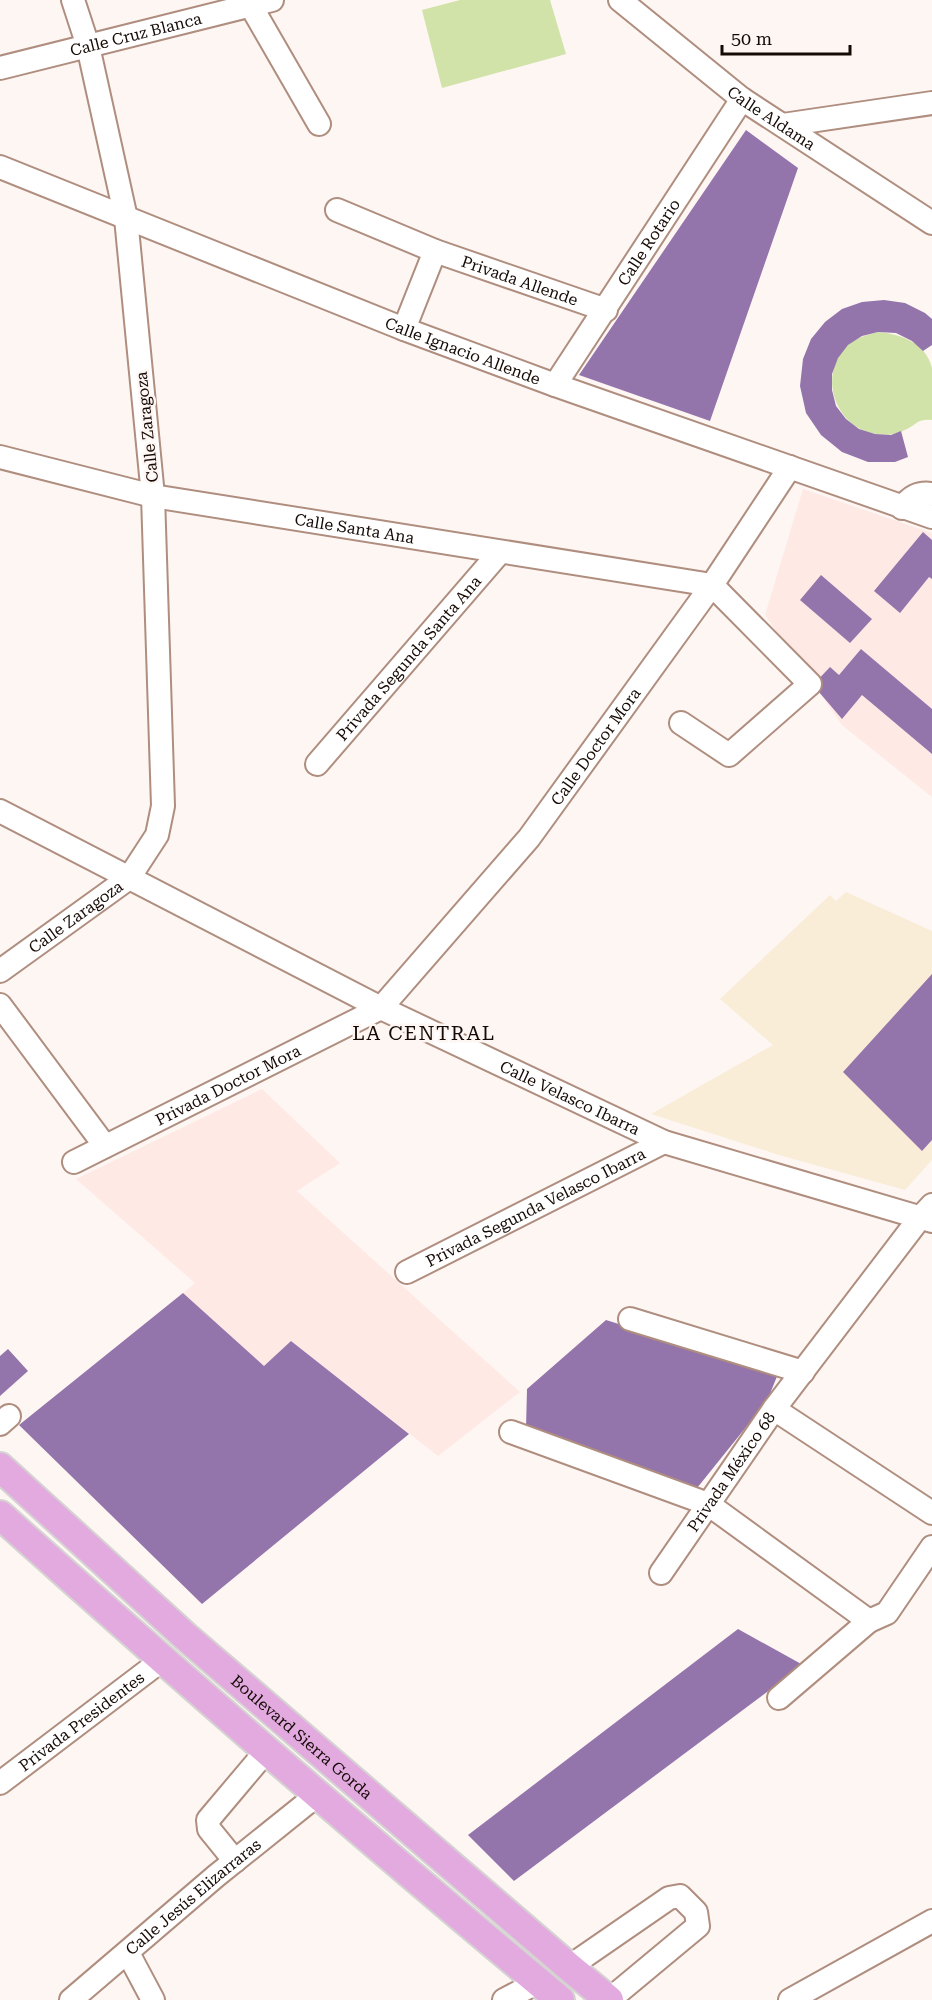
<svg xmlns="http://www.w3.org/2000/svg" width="932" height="2000" font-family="'Roboto Serif',serif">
<rect width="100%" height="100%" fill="#fef6f3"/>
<!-- education -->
<path fill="#fee9e5" d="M803 489 932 533V797L842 725 765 615Z
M262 1089 340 1163 297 1191 520 1392 438 1456 291 1341 264 1366 183 1293 195 1283 76 1179Z"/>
<!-- medical -->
<path fill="#f9edd8" d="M846 892 932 931V1160L905 1190 779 1155 651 1114 773 1045 720 999 830 895 836 901Z"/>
<!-- green -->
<path fill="#d1e3a8" d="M460 0H550L566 54 442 88 422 10Z
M878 332C901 334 926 343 932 368 932 381 932 406 932 420 917 419 919 423 907 429 898 434 886 436 876 434 834 428 817 373 848 345 857 337 867 335 878 332Z"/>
<!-- building -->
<path fill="#9375ab" d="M746 130 798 168 710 421 579 375Z
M884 300 905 303 925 313 932 319V345L923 351 912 341 896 333 878 332 862 336 848 345 838 358 832 374V390L836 406 846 419 859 429 875 434 891 435 901 431 908 457 895 462H868L842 452 821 435 806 413 800 386 803 359 811 339 825 322 842 309 862 302Z
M923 532 932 540V579L929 577 900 613 874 591Z
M821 575 872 619 850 643 800 600Z
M861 649 932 709V754L862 695 842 719 813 685 830 667 839 675Z
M932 974V1140L922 1151 843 1072Z
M183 1293 264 1366 291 1341 409 1434 202 1604 19 1425Z
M606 1320 778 1374 767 1401 693 1493 526 1428 527 1389Z
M8 1349 28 1371 0 1396V1356Z
M738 1629 803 1665 514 1881 468 1835Z"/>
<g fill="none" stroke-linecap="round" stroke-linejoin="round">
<defs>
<g id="minor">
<path id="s1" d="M620 0 742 99 932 223"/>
<path d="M251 6 319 124"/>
<path id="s2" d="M0 68 272 0"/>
<path d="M783 125 932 103"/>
<path id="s3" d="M0 167 404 329 555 385 932 517"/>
<path id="s4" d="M337 210 435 251 606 310"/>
<path d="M404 329 435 251"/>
<path id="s5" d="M555 385 742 99"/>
<path id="s6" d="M0 457 153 496 712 585 810 684 729 755 681 723"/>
<path d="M902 508C910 497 918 492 932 494"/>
<path id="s7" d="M317 764 500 552"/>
<path id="s8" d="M0 811 381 1008 664 1142 932 1221"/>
<path id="s9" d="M0 971 129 878 157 835 163 806 153 496 126 218 88 46 73 0"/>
<path d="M0 1005 105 1146"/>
<path id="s10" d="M74 1162 381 1008 529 838 712 585 790 467"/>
<path id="s11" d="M407 1272 664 1142"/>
<path d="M630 1319 803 1372"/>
<path d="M774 1409 932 1513"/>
<path d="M0 1424 9 1416"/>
<path d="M511 1432 708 1504 869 1621"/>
<path id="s12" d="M661 1573 774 1409 919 1219 932 1205"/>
<path d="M779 1698 869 1621 887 1613 932 1547"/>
<path id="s13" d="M0 1783 162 1660"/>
<path d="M235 1861 209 1829 208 1820 267 1750"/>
<path d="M128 1953 153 2000"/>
<path d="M569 1967 669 1898 680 1896 696 1912 698 1926 609 2000"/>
<path id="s14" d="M71 2000 216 1876 317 1795"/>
<path d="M504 2000 538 1982"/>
<path d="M790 2000 932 1921"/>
</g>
<g id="major">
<path id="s15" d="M0 1467 185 1636 569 1967 609 2000"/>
<path d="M0 1515C184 1680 370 1842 560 2000"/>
</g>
</defs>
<!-- minor casing -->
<use href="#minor" stroke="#af8e7f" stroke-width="26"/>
<!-- major casing -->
<use href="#major" stroke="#d5d3d2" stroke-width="32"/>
<!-- minor -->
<use href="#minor" stroke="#fff" stroke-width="22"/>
<!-- major -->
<use href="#major" stroke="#e3aae0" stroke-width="28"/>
</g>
<g text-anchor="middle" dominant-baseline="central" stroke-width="5" stroke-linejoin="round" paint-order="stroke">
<!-- street labels -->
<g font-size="16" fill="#150a05" stroke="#fef6f3">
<text stroke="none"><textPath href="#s2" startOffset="140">Calle Cruz Blanca</textPath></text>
<text stroke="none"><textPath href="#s1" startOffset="192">Calle Aldama</textPath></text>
<text stroke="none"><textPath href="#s5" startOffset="171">Calle Rotario</textPath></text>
<text stroke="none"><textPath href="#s4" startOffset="196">Privada Allende</textPath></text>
<text stroke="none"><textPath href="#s3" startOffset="498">Calle Ignacio Allende</textPath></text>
<text transform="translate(147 427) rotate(-96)">Calle Zaragoza</text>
<text stroke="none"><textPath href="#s6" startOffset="362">Calle Santa Ana</textPath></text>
<text stroke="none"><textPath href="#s7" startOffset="140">Privada Segunda Santa Ana</textPath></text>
<text stroke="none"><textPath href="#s10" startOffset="682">Calle Doctor Mora</textPath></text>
<text stroke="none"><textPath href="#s9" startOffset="93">Calle Zaragoza</textPath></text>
<text stroke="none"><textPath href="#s10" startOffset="172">Privada Doctor Mora</textPath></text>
<text stroke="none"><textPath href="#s8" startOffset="638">Calle Velasco Ibarra</textPath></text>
<text stroke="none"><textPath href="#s11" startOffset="144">Privada Segunda Velasco Ibarra</textPath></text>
<text stroke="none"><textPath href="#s12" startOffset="123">Privada México 68</textPath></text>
<text stroke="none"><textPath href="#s13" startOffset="102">Privada Presidentes</textPath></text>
<text stroke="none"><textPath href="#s15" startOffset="405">Boulevard Sierra Gorda</textPath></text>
<text stroke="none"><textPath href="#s14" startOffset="160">Calle Jesús Elizarraras</textPath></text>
</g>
<!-- quarter labels -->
<g font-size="20" letter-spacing="1.5" fill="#150a05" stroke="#fef6f3">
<text x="424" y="1033">LA CENTRAL</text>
</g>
</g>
<!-- scale -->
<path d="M722 45v9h128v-9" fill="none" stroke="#150a05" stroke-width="3"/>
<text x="731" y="45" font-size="18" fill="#150a05" stroke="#fef6f3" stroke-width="4.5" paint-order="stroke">50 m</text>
</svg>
